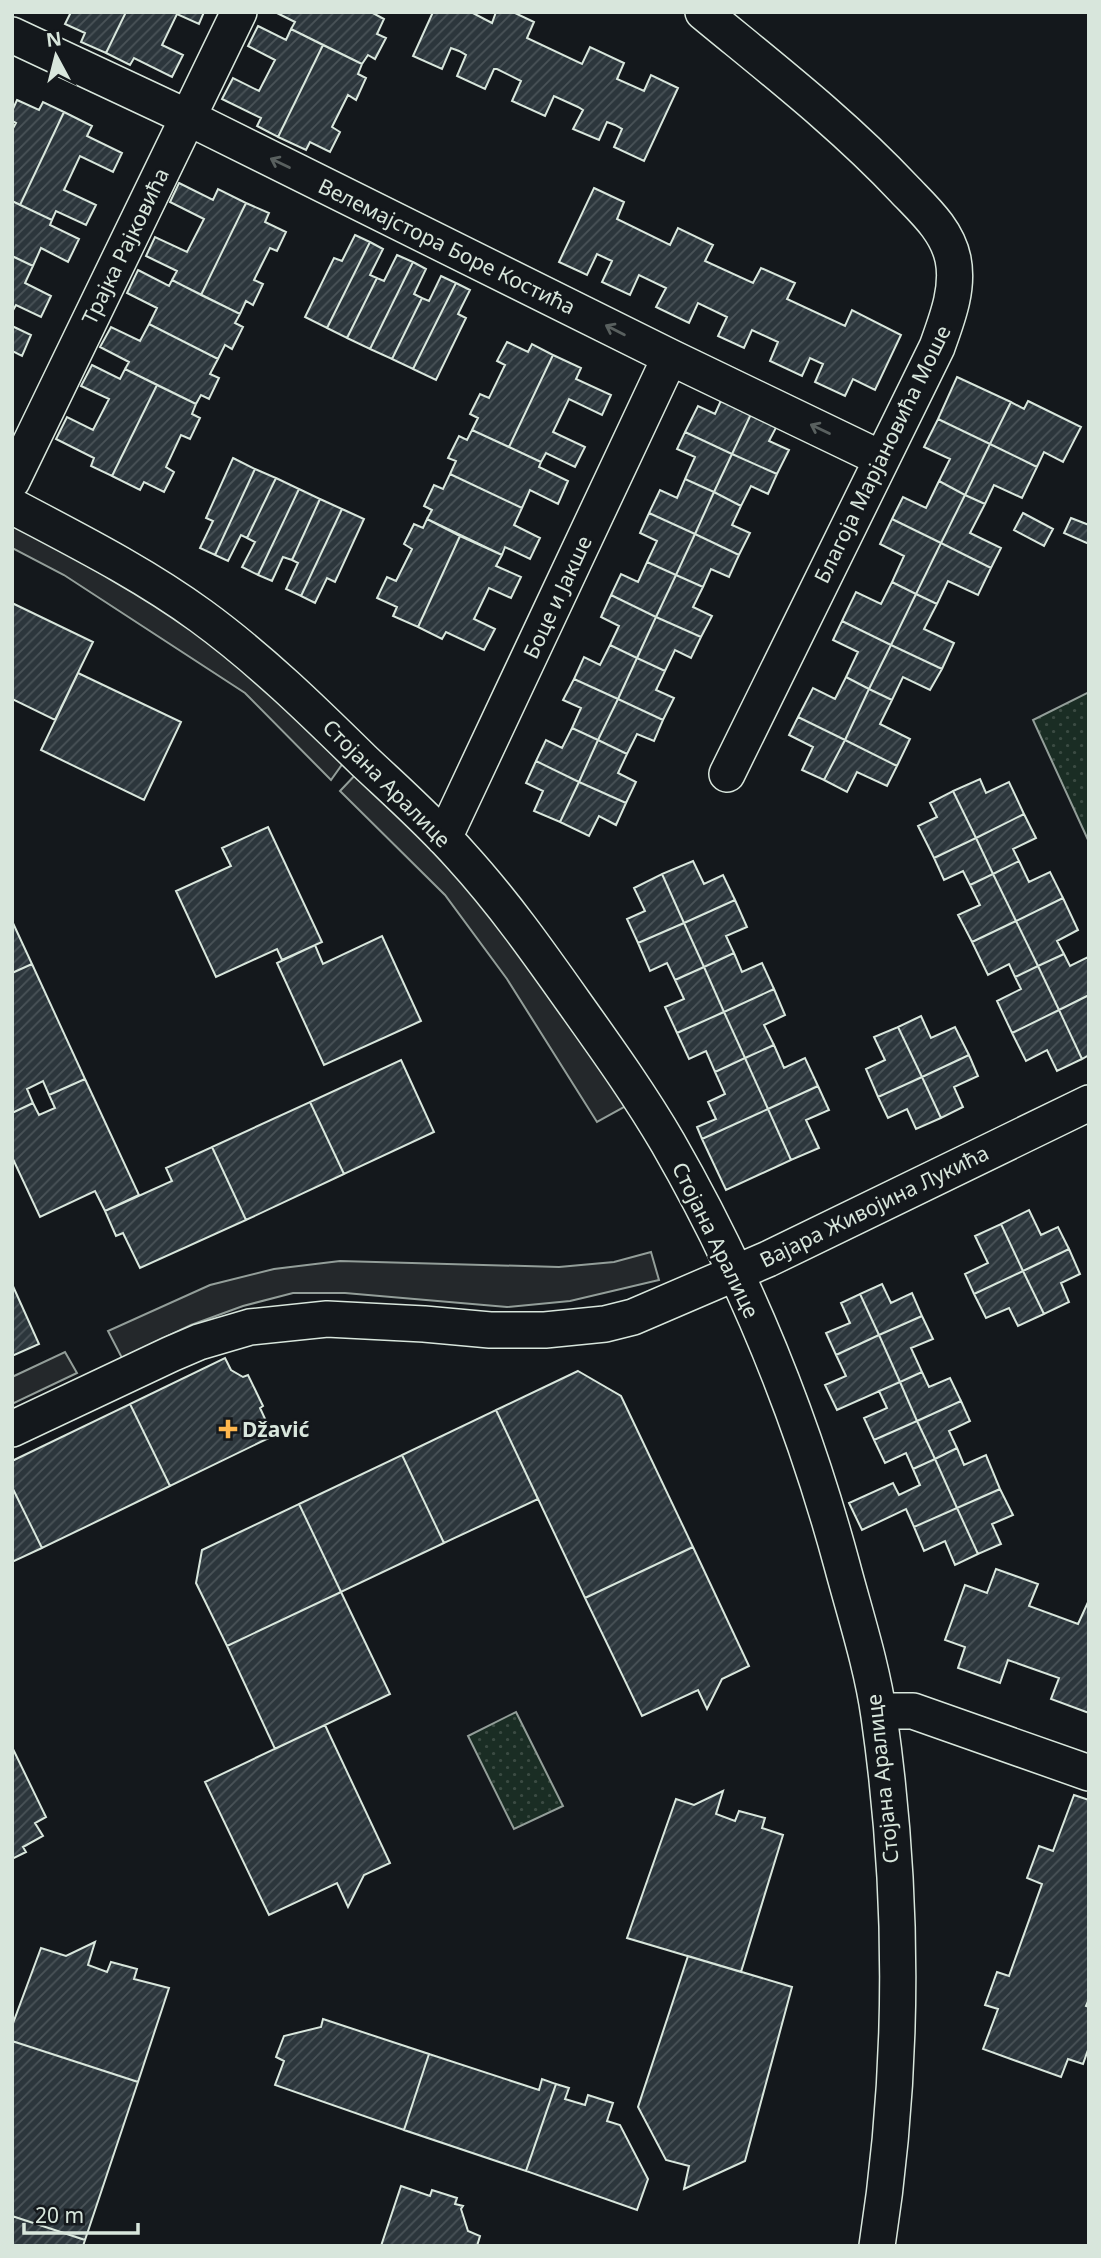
<svg xmlns="http://www.w3.org/2000/svg" width="1101" height="2258" font-family="'Noto Sans',sans-serif">
<defs>
<pattern id="grass-dots" width="8" height="8" patternUnits="userSpaceOnUse" patternTransform="scale(1.75)"><rect width="8" height="8" fill="#1a2d24"/><path d="M2 2h.1M6 6h.1" fill="none" stroke="#3b4b43" stroke-width="1.8" stroke-linecap="round"/></pattern>
<pattern id="building-hatch" width="6" height="6" patternUnits="userSpaceOnUse" patternTransform="scale(1.75)"><rect width="6" height="6" fill="#2c363c"/><path d="M-1 1l2-2M0 6l6-6M5 7l2-2" fill="none" stroke="#4a5358"/></pattern>
</defs>
<rect width="100%" height="100%" fill="#14181c"/>
<!-- grass -->
<path fill="url(#grass-dots)" stroke="#939e99" stroke-width="2" d="M1089 692V842L1033 720Z
M516 1712 563 1806 514 1829 468 1736Z"/>
<!-- parking -->
<path fill="#24282b" stroke="#939e99" stroke-width="2" d="M12 519 77 555 198 632 346 759 331 780 245 693 64 575 12 548Z
M359 771 445 851 626 1106 597 1122 507 979 445 895 340 791Z
M651 1252 659 1280 570 1301 507 1307 345 1293H293L243 1306 191 1325 122 1358 108 1331 210 1285 274 1269 340 1261 559 1267 614 1262Z
M65 1352 77 1373 12 1404V1377Z"/>
<!-- building -->
<path fill="url(#building-hatch)" stroke="#d8e6dc" stroke-width="2" d="M71 12H126L106 53 81 42 85 33 65 24Z
M126 12H204L199 24 177 14 162 45 183 55 172 77 134 58 130 65 106 53Z
M275 12H371L384 19 377 34 386 38 375 59 368 55 362 64 291 29 295 22Z
M433 12H471L492 23 496 12H513L534 22 527 38 582 64 590 47 624 63 617 79 644 91 651 75 678 88 644 161 614 147 622 129 615 125 607 122 599 140 573 129 583 110 578 107 554 96 545 116 512 101 521 81 497 69H494L485 89 457 76 466 55 459 51 451 48 442 69 413 56Z
M258 26 286 40 291 29 323 45 278 137 257 126 261 118 222 99 233 78 259 91 275 60 248 46Z
M323 45 362 64 358 74 366 78 356 100 348 95 332 127 340 132 330 152 310 142 306 150 278 137Z
M17 100 39 110 43 102 64 112 20 205 12 201V130L16 123 12 121V111Z
M64 112 92 126 87 136 122 153 113 172 80 156 64 190 96 205 86 225 56 211 52 220 20 205Z
M179 183 213 200 218 189 246 203 201 295 172 280 177 271 146 256 155 237 187 252 204 219 170 202Z
M594 188 624 202 617 219 670 245 678 228 713 245 705 261 753 283 761 268 795 283 787 299 845 326 852 310 901 335 875 390 853 379 845 396 815 382 823 364 810 358 802 376 770 361 778 342 752 330 744 348 718 336 727 317 698 303 689 323 656 307 666 288 639 275 630 295 602 282 612 261 597 254 587 275 559 262Z
M12 201 52 220 50 225 79 239 68 262 41 248 33 266 12 256Z
M246 203 269 213 265 222 286 232 277 251 270 248 254 280 263 284 253 305 246 301 240 314 201 295Z
M355 235 370 242 327 328 305 317 334 258 342 261Z
M370 242 383 249 370 275 377 278 347 338 327 328Z
M397 255 413 262 370 349 347 338 377 278 384 281Z
M12 256 33 266 25 283 51 296 41 317 16 305 12 312Z
M413 262 426 269 414 294 422 298 392 359 370 349Z
M138 270 169 286 172 280 240 314 235 323 243 327 232 349 225 345 218 359 149 324 157 308 127 293Z
M441 276 456 283 413 369 392 359 422 298 429 301Z
M456 283 470 290 458 314 466 318 436 380 413 369Z
M149 324 218 359 210 374 219 378 209 399 201 395 196 404 125 369 129 362 100 347 111 327 140 341Z
M12 326 31 335 22 356 12 351Z
M507 342 528 352 532 344 553 355 509 447 472 430 478 418 470 414 480 394 489 398 505 365 497 361Z
M553 355 581 368 576 379 611 395 602 415 569 399 553 432 585 447 575 467 546 453 541 462 509 447Z
M92 365 120 379 125 369 157 385 112 476 91 466 94 458 56 439 67 417 93 430 109 399 81 386Z
M957 377 1011 402 990 444 938 419Z
M157 385 196 404 192 414 200 418 190 439 181 435 166 467 174 472 164 492 144 482 140 490 112 476Z
M723 396 753 410 732 454 685 432 698 406 715 414Z
M1028 401 1081 427 1063 462 1044 452 1037 467 990 444 1011 402 1024 409Z
M753 410 779 422 769 441 789 450 777 474 732 454Z
M938 419 990 444 965 495 939 481 950 459 924 447Z
M472 430 541 462 539 467 568 481 558 504 530 490 522 508 450 474 456 461 448 458 459 436 467 440Z
M685 432 732 454 714 492 685 479 695 457 677 449Z
M990 444 1037 467 1022 498 994 485 985 504 965 495Z
M732 454 777 474 768 494 751 486 741 506 714 492Z
M233 458 255 469 215 555 200 548 213 521 206 518Z
M255 469 276 478 247 538 241 535 228 561 215 555Z
M450 474 522 508 514 525 540 538 530 559 505 547 502 555 427 519 432 510 424 506 434 485 443 489Z
M276 478 299 489 258 575 242 567 255 542 247 538Z
M685 479 714 492 695 534 649 513 660 490 677 498Z
M939 481 965 495 941 543 892 519 903 497 926 508Z
M299 489 320 499 292 560 283 557 272 581 258 575Z
M714 492 741 506 732 525 750 533 739 555 695 534Z
M965 495 985 504 970 533 1001 548 991 568 941 543Z
M320 499 342 509 301 596 286 589 298 563 292 560Z
M342 509 364 519 335 582 327 578 315 603 301 596Z
M649 513 695 534 676 575 647 562 657 541 640 533Z
M1023 513 1053 529 1044 546 1014 530Z
M1071 518 1089 525V544L1064 533Z
M427 519 460 536 418 627 393 616 397 607 377 598 387 577 396 581 412 549 404 544 414 524 423 528Z
M892 519 941 543 916 594 892 582 904 556 880 544Z
M695 534 739 555 729 577 711 569 703 587 676 575Z
M460 536 502 555 496 566 521 577 511 598 489 588 474 619 495 629 484 650 446 632 442 639 418 627Z
M941 543 991 568 978 595 948 581 937 604 916 594Z
M647 562 676 575 656 617 611 595 621 574 638 582Z
M676 575 703 587 693 607 712 616 701 637 656 617Z
M892 582 916 594 891 645 842 621 856 592 881 604Z
M916 594 937 604 924 629 954 643 942 669 891 645Z
M611 595 656 617 637 658 610 645 619 626 601 617Z
M12 603 93 642 55 720 12 699Z
M656 617 701 637 691 658 675 650 665 671 637 658Z
M842 621 891 645 869 689 846 677 858 652 833 640Z
M610 645 637 658 618 699 574 679 584 657 600 665Z
M891 645 942 669 930 690 903 677 892 700 869 689Z
M637 658 665 671 656 690 674 698 663 720 618 699Z
M78 673 181 722 144 800 41 750Z
M846 677 869 689 845 740 798 717 813 688 835 699Z
M574 679 618 699 598 740 572 728 581 708 563 700Z
M869 689 892 700 880 724 910 739 897 766 845 740Z
M618 699 663 720 654 741 637 734 627 754 598 740Z
M798 717 845 740 824 780 802 770 813 747 789 735Z
M572 728 598 740 579 782 536 761 546 740 562 748Z
M598 740 627 754 618 773 636 782 626 803 579 782Z
M845 740 897 766 887 786 857 772 847 792 824 780Z
M536 761 579 782 560 822 534 811 543 791 526 783Z
M980 779 986 793 1009 782 1024 814 976 838 953 791Z
M579 782 626 803 616 825 599 816 589 836 560 822Z
M953 791 976 838 934 858 918 826 937 817 930 803Z
M1024 814 1036 838 1013 849 1019 861 993 874 976 838Z
M268 827 322 942 282 960 277 949 216 977 176 891 231 866 222 848Z
M976 838 993 874 970 885 963 871 944 880 934 858Z
M693 861 704 884 723 875 735 900 684 923 662 874Z
M1019 861 1029 882 1050 872 1063 898 1016 921 993 874Z
M662 874 684 923 638 943 627 919 645 911 634 888Z
M993 874 1016 921 972 942 958 915 980 905 970 885Z
M1063 898 1078 930 1057 941 1064 954 1038 966 1016 921Z
M735 900 747 927 726 936 734 953 704 967 684 923Z
M12 921 32 964 12 973Z
M1016 921 1038 966 1015 977 1009 964 988 975 972 942Z
M684 923 704 967 675 980 667 963 650 971 638 943Z
M382 936 421 1021 324 1065 277 963 315 945 323 964Z
M734 953 742 972 762 963 774 989 724 1012 704 967Z
M1064 954 1070 966 1088 957 1089 995 1059 1010 1038 966Z
M32 964 85 1079 49 1095 43 1081 27 1089 33 1103 12 1113V973Z
M1038 966 1059 1010 1012 1033 997 1001 1021 989 1015 977Z
M704 967 724 1012 677 1033 665 1007 684 999 675 980Z
M774 989 785 1015 764 1025 774 1045 745 1058 724 1012Z
M1089 995V1055L1082 1059 1059 1010Z
M1059 1010 1082 1059 1057 1071 1047 1050 1026 1061 1012 1033Z
M724 1012 745 1058 715 1072 706 1051 689 1059 677 1033Z
M921 1016 931 1038 955 1027 969 1055 922 1077 898 1027Z
M898 1027 922 1077 878 1097 866 1069 885 1060 874 1037Z
M774 1045 784 1068 805 1058 818 1086 768 1109 745 1058Z
M969 1055 978 1076 954 1087 963 1107 941 1118 922 1077Z
M745 1058 768 1109 702 1139 697 1127 716 1119 708 1102 725 1094 715 1072Z
M401 1060 434 1132 344 1174 310 1102Z
M922 1077 941 1118 916 1129 907 1109 888 1118 878 1097Z
M85 1079 139 1195 105 1211 95 1191 40 1217 12 1157V1113L33 1103 39 1115 55 1108 49 1095Z
M818 1086 829 1110 806 1120 819 1148 791 1160 768 1109Z
M310 1102 344 1174 246 1220 212 1147Z
M768 1109 791 1160 726 1190 702 1139Z
M212 1147 246 1220 140 1268 123 1233 116 1236 105 1211 172 1181 166 1168Z
M1029 1210 1041 1235 1058 1227 1069 1249 1023 1271 1001 1224Z
M1001 1224 1023 1271 974 1294 965 1274 988 1263 975 1236Z
M1069 1249 1080 1274 1061 1283 1069 1302 1044 1314 1023 1271Z
M1023 1271 1044 1314 1018 1326 1009 1308 986 1318 974 1294Z
M12 1284 39 1344 12 1356Z
M882 1284 891 1303 912 1293 922 1316 879 1335 860 1294Z
M860 1294 879 1335 836 1355 826 1333 850 1323 841 1303Z
M922 1316 933 1339 911 1348 922 1372 900 1382 879 1335Z
M879 1335 900 1382 837 1410 825 1385 846 1376 836 1355Z
M225 1358 231 1370 243 1377 248 1375 263 1406 260 1408 273 1436 170 1486 130 1404Z
M578 1371 621 1396 693 1547 585 1598 496 1410Z
M922 1372 929 1387 950 1378 961 1401 917 1421 900 1382Z
M900 1382 917 1421 874 1440 864 1418 887 1408 879 1391Z
M961 1401 970 1421 949 1431 957 1448 935 1459 917 1421Z
M130 1404 170 1486 42 1548 12 1487V1461Z
M496 1410 538 1499 444 1543 402 1455Z
M917 1421 935 1459 913 1469 906 1453 885 1463 874 1440Z
M957 1448 964 1465 986 1455 1000 1489 957 1508 935 1459Z
M402 1455 444 1543 341 1592 299 1504Z
M935 1459 957 1508 914 1527 906 1509 862 1530 849 1503 893 1483 899 1495 920 1485 913 1469Z
M12 1487 42 1548 12 1562Z
M1000 1489 1013 1515 992 1524 1001 1544 978 1554 957 1508Z
M299 1504 341 1592 227 1646 196 1583 202 1550Z
M957 1508 978 1554 955 1565 945 1541 924 1551 914 1527Z
M693 1547 749 1666 722 1679 707 1709 698 1690 642 1716 585 1598Z
M996 1569 1038 1584 1029 1606 1078 1624 1089 1600V1713L1051 1699 1059 1678 1008 1660 1000 1683 958 1668 965 1647 945 1640 965 1585 987 1593Z
M341 1592 390 1694 275 1749 227 1646Z
M325 1725 390 1863 364 1875 348 1907 337 1883 269 1915 205 1782Z
M12 1747 46 1817 35 1823 43 1836 23 1847 26 1852 12 1859Z
M723 1791 716 1814 735 1821 739 1811 765 1818 762 1828 783 1835 741 1972 627 1938 676 1799 694 1805Z
M1074 1795 1089 1800V1999L1086 2006 1089 2007V2047L1083 2064 1068 2059 1061 2077 983 2049 998 2009 985 2005 997 1972 1009 1976 1042 1884 1027 1878 1039 1846 1053 1851Z
M95 1942 88 1965 107 1972 111 1962 137 1969 134 1979 169 1988 138 2082 12 2041V2026L41 1948 66 1956Z
M688 1956 792 1987 745 2161 684 2189 689 2166 666 2160 638 2107Z
M323 2019 429 2054 404 2130 275 2085 284 2061 276 2057 284 2036 321 2027Z
M12 2041 138 2082 85 2240 12 2216Z
M429 2054 539 2090 542 2079 556 2084 526 2171 404 2130Z
M556 2084 569 2088 565 2099 585 2105 588 2095 613 2103 607 2121 620 2125 648 2179 637 2210 526 2171Z
M401 2186 430 2196 432 2190 457 2198 455 2204 463 2206 461 2209 468 2231 480 2236 477 2246H381Z
M12 2216 85 2240 83 2246H12Z"/>
<g fill="none" stroke-linecap="round" stroke-linejoin="round">
<defs>
<path id="minor" d="M703 12C772 69 843 124 904 189 924 210 947 230 953 259 959 289 947 319 937 347L727 774
M12 35 187 117 670 357 882 459
M12 481 239 12
M12 506C76 540 142 573 201 616 260 659 312 710 364 761 397 792 431 822 461 856 503 902 539 953 575 1004 607 1049 640 1095 668 1143 744 1275 802 1417 842 1565 855 1614 872 1666 879 1716 904 1891 904 2072 877 2246
M444 838 670 357
M12 1429 171 1354 199 1342 250 1327 327 1319 424 1324 490 1330H545L605 1324 633 1317 768 1259 1089 1103
M879 1711H913L1089 1773"/>
</defs>
<!-- minor casing -->
<use href="#minor" stroke="#d8e6dc" stroke-width="38"/>
<!-- minor -->
<use href="#minor" stroke="#14181c" stroke-width="35"/>
</g>
<!-- one-way arrows -->
<defs><path id="oneway-shaft" d="M-6 0H5M1.5-3L5.5 0L1.5 3" fill="none" stroke-width="1.6" stroke-linecap="round" stroke-linejoin="round" transform="scale(1.75)"/></defs>
<g stroke="#59605f">
<use href="#oneway-shaft" transform="translate(280 163) rotate(-154)"/>
<use href="#oneway-shaft" transform="translate(615 330) rotate(-153)"/>
<use href="#oneway-shaft" transform="translate(820 429) rotate(-154)"/>
</g>
<!-- markers -->
<path fill="#ffb74d" stroke="#14181c" stroke-width="2.5" d="M224.5 1418.5h7v7h7v7h-7v7h-7v-7h-7v-7h7z"/>
<g text-anchor="middle" dominant-baseline="central" stroke-width="5" stroke-linejoin="round" paint-order="stroke">
<!-- street labels -->
<g font-size="21" fill="#d8e6dc" stroke="#14181c">
<text transform="translate(125 246) rotate(-64)">Трајка Рајковића</text>
<text transform="translate(447 246) rotate(26)">Велемајстора Боре Костића</text>
<text transform="translate(882 454) rotate(-64)">Благоја Марјановића Моше</text>
<text transform="translate(557 597) rotate(-65)">Боце и Јакше</text>
<text transform="translate(387 783) rotate(45)">Стојана Аралице</text>
<text transform="translate(874 1206) rotate(-26)">Вајара Живојина Лукића</text>
<text transform="translate(716 1240) rotate(64)">Стојана Аралице</text>
<text transform="translate(882 1779) rotate(-96)">Стојана Аралице</text>
</g>
<!-- poi labels -->
<g font-size="21" font-weight="bold" fill="#d8e6dc" stroke="#14181c" text-anchor="start">
<text x="242" y="1429">Džavić</text>
</g>
</g>
<!-- border -->
<rect width="1101" height="2258" fill="none" stroke="#d8e6dc" stroke-width="28"/>
<!-- north arrow -->
<g transform="translate(56 56) rotate(353)" stroke="#14181c" stroke-width="5" paint-order="stroke">
<path d="M0-5L12 26L0 18L-12 26Z" fill="#d8e6dc"/>
<text y="-10" font-size="19" font-weight="bold" text-anchor="middle" fill="#d8e6dc">N</text>
</g>
<!-- scale -->
<path d="M24 2223v10h114v-10" fill="none" stroke="#d8e6dc" stroke-width="3.5"/>
<text x="35" y="2223" font-size="21" fill="#d8e6dc" stroke="#14181c" stroke-width="5" paint-order="stroke">20 m</text>
</svg>
